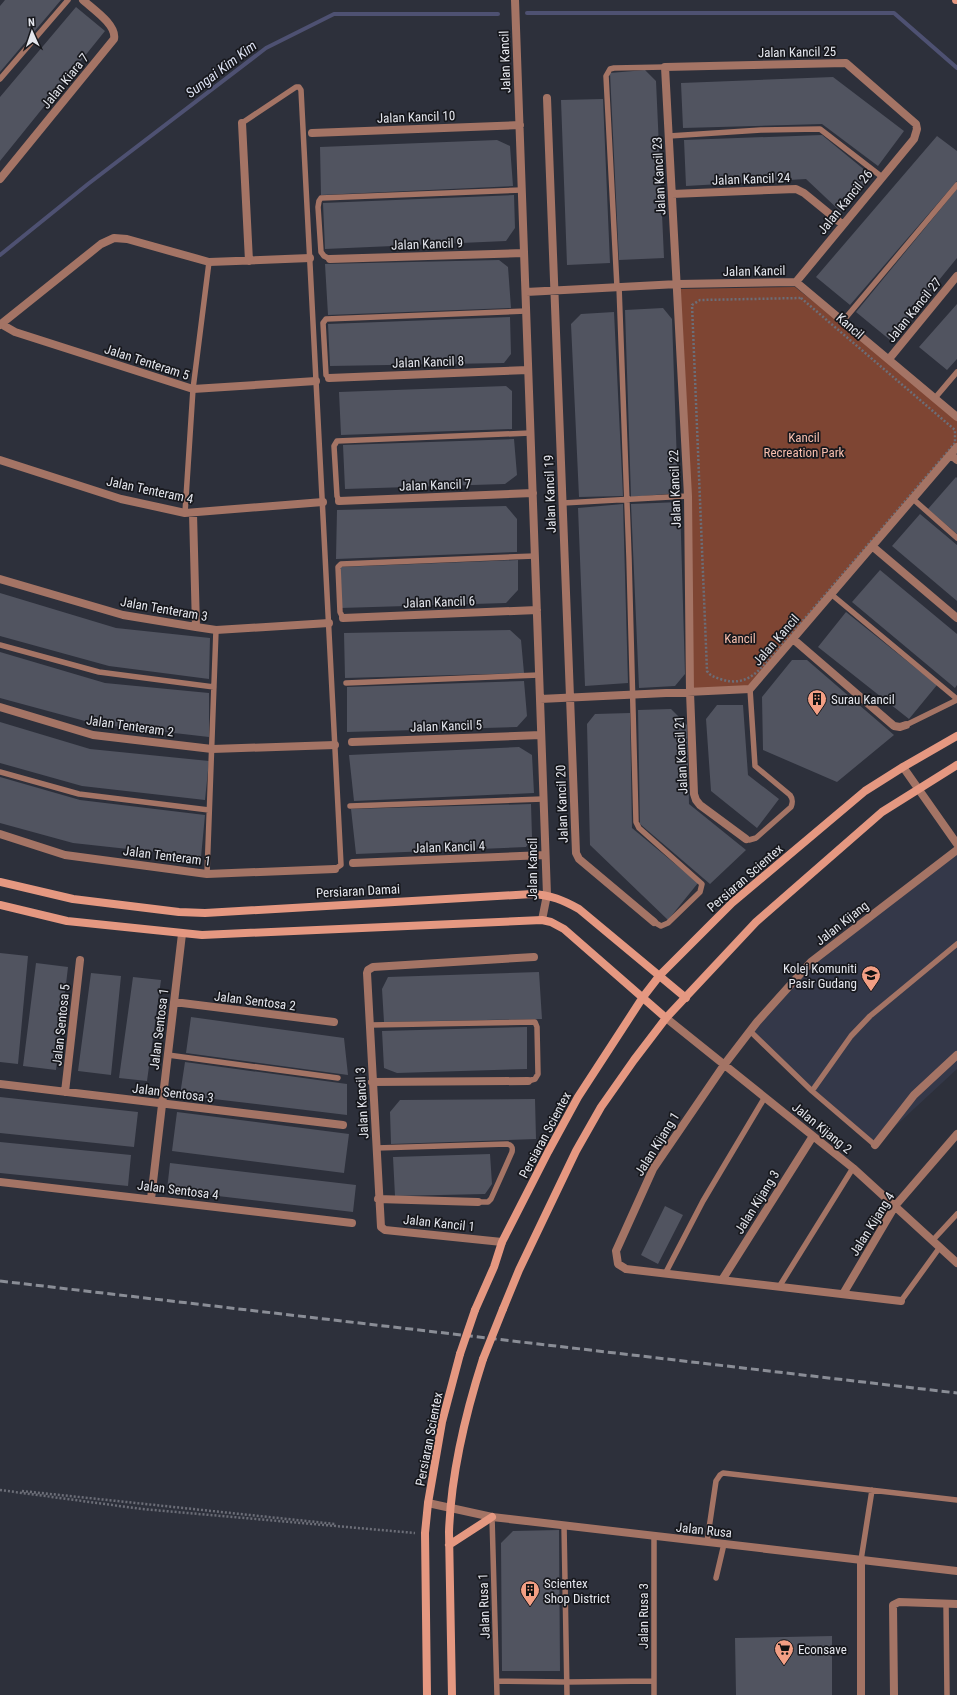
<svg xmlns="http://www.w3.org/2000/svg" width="957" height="1695" font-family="'Roboto Condensed',sans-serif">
<rect width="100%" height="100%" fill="#2d303b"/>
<!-- built -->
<path fill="#343849" d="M957 850V1069L875 1145 750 1031 811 962Z"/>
<!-- green -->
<path fill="#7e4533" d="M795 287 957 415V447L750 689 690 693 679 289Z"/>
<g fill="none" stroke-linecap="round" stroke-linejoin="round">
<!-- stream -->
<path stroke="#4e5172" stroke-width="4" d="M527 13H894L957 68
M0 255 88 184 266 48 334 14H498"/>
</g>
<!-- building -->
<path fill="#515460" d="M5 0H61L0 72V6Z
M76 7 105 31 0 161V97Z
M645 70 656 81 664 258 619 260 610 73Z
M833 77 904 131 878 166 822 124 683 128 681 83Z
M603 99 610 263 567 265 561 100Z
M822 135 872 176 841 212 806 179 686 186 684 140Z
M937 136 957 151V181L850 305 816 277Z
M497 140 510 146 513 186 321 195 320 147Z
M957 189V258L890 340 856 312Z
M514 195 515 228 506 241 325 249 323 203Z
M499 260 508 267 511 308 328 315 325 264Z
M957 304V359L947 370 919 347Z
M663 308 672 319 678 493 631 497 625 310Z
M614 312 623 496 579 497 571 324 581 314Z
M510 317 511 354 504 363 330 366 328 324Z
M506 386 512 391V429L341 435 339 392Z
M514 439 517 475 505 484 345 489 343 445Z
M956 477 957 478V534L928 509Z
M680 502 685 674 675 686 639 688 631 504Z
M623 504 628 683 585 686 578 508Z
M506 506 517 519V552L336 559 337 510Z
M920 514 957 545V601L892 546Z
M518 560V590L506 603 340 608 339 567Z
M880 570 957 634V685L955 688 852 602Z
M0 593 116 628 210 638 209 679 109 666 0 636Z
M846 612 937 685 909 719 818 647Z
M510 630 521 640 524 673 345 678 344 633Z
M0 652 105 683 209 693V737L96 724 0 698Z
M792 660H807L894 735 837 782 763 750 762 697Z
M524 681 527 716 517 727 347 732V687Z
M717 705H743L748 775 779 799 757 828 711 791 706 719Z
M671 709 687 725 689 804 746 850 710 884 640 824 638 710Z
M630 713 632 828 698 883 668 920 590 845 587 724 595 714Z
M0 722 90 749 209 761 205 800 82 786 0 763Z
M519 747 532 755 534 793 354 801 349 755Z
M0 777 80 800 205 815 201 857 73 843 0 823Z
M531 804 532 837 526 847 356 854 351 809Z
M0 953 28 956 18 1064 0 1062Z
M36 963 68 967 56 1070 23 1066Z
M539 972 542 1019 384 1022 382 989 388 977Z
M91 973 121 976 111 1075 78 1071Z
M133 977 161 980 147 1081 119 1078Z
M191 1017 344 1038 348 1075 186 1053Z
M527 1027V1069L397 1073 384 1068 382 1031Z
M185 1062 347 1084V1115L180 1095Z
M0 1097 138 1112 134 1147 0 1133Z
M535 1099 536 1139 391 1144 390 1112 400 1100Z
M177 1112 349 1134 344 1173 172 1151Z
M0 1142 131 1155 128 1186 0 1173Z
M490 1154 492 1184 485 1194 395 1196 393 1157Z
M170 1163 356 1185 353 1212 167 1190Z
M665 1206 683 1215 658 1264 641 1255Z
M559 1530 560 1671H502L501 1543 513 1531Z
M832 1636V1695H736L735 1638Z"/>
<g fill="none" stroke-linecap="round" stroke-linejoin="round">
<!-- path -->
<path stroke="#6c6e78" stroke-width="2.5" stroke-dasharray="2 2" stroke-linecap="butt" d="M801 298 955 430V443L776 652C759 670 748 688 720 679 715 677 710 676 707 671L692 305 700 300Z
M0 1490 142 1509 415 1533
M22 1491 335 1524"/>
<!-- service -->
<path stroke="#a47465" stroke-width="5.5" d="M0 79 68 0
M242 123 296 87H299L301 90 341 865 335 869
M669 136 761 130 820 129 882 177
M330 259 324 256 321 252 318 207 319 201 321 198 522 190
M619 286 629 558 636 822 639 828 702 884 700 892 668 923 661 926 654 922
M617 287 606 76 610 69 614 68 665 67
M843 321 957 185
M329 378 326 375 323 323 326 319 526 311
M935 398 957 372
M913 499 957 538
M339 501 337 496 334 446 337 441 530 433
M563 503 688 496
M185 513 193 389 209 262
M831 594 957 699
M343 618 340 612 338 567 341 564 535 556
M0 645 99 672 214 687
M346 683 539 675
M906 725 957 700
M0 772 79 794 209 810
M350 806 543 799
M746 839 749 840 756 838 791 807C793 802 793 799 790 795L755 766 750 689
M207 874 216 630
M370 1025 535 1022 537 1027 538 1074 535 1079 528 1081
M750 1031 812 1091 875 1145
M168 1055 338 1078
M812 1091 851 1036 870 1016 957 944
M376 1148 507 1144C512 1145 513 1147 512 1152L491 1199 488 1202H478
M933 1240 957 1214
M665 1274 703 1201 765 1097
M779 1287 853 1168
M901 1301 940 1247
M492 1517 497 1695
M564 1525 567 1695
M654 1536V1695
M707 1542 716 1481 720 1475 723 1473 957 1500
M861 1560 872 1490
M716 1578 724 1544
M946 1603 947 1695
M497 1681 567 1682 654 1681"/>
<!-- minor -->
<path stroke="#a47465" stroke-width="8" d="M515 0 547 895 542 920
M547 98 576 853 579 859 654 922
M242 123 249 261
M312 133 520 125
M0 179 114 39C117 25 93 9 83 0
M672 194 796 189 804 193 842 224
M330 259 524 253
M526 292 678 284 796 282 957 417
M1 324 15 332 193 389 316 381
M0 325 101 244 114 238 127 239 209 262 310 258
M889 359 957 276
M329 378 528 370
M951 455 957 460
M0 460 121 499 185 513 323 502
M339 501 533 493
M193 513 196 627
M872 546 957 618
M0 579 123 615 196 627 216 630 329 623
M343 618 537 610
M793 639 894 726 900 727 906 725
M540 699 750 689 957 447
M0 707 93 735 212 749 335 745
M352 742 541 735
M903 767 957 844
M0 834 65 855 207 874 335 869
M746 839 700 805 696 800 694 794 690 692 688 496 665 67 846 63 916 124 917 129 914 139 796 282
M353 863 545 855
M174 1002 334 1022
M666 1018 853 1168 957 1263
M372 1082 528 1081
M0 1084 343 1125
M65 1092 80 960
M875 1145 914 1095 957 1055
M0 1182 352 1223
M151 1199 182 934
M378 1199 478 1202
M502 1242 385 1230 381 1227 367 973 368 970 373 967 534 957
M722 1280 813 1136
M843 1294 895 1206 957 1134
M901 1301 626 1269 618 1264 616 1251 653 1169 724 1065 757 1022 811 962 957 850
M861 1560V1695
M894 1695 893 1605 899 1602 957 1604"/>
<!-- tertiary -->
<path stroke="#a47465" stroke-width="8" d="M428 1503 492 1517 957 1571"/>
<!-- secondary -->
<path stroke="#e59881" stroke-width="8" d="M956 0H957
M0 882 73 899 179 912 205 913 532 894C551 895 563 900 579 909L686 998
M0 905 67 921 202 935 542 920 551 922 564 929 666 1018
M503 1309 519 1270 576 1151 601 1107 634 1060 666 1018 756 922 882 812 957 765
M475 1310 494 1267 502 1242 548 1152 578 1097 643 997 660 975 732 903 865 791 903 767 957 736
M449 1545 492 1517
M427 1695 425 1533 428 1503 442 1422 460 1354
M452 1695 449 1532C451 1473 465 1415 483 1359"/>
<!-- rail -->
<path stroke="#8a8d96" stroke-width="3" stroke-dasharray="8 4" stroke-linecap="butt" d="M0 1281 957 1393"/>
<!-- secondary-bridge -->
<path stroke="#e59881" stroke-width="8" d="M460 1354 475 1310
M483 1359 503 1309"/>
</g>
<!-- icons -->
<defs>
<symbol id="building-pin" viewBox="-11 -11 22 30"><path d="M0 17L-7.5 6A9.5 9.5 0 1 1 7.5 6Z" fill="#f39f84" stroke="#17181d"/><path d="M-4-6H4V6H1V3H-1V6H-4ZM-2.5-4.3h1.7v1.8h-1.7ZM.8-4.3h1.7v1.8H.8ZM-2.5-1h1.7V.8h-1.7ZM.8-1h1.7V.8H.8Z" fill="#111"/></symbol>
<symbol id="university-pin" viewBox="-11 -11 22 30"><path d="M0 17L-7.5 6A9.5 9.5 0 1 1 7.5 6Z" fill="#f39f84" stroke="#17181d"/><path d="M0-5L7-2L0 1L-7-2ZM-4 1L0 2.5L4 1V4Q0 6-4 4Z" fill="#111"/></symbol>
<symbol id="supermarket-pin" viewBox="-11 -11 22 30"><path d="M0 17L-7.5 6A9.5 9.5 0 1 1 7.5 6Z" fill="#f39f84" stroke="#17181d"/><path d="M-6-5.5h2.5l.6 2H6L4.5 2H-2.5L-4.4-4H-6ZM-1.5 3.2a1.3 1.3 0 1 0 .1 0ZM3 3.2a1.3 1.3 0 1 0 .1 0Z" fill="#111"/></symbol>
</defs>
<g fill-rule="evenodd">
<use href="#building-pin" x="806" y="688" width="22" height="30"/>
<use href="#university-pin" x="860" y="964" width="22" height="30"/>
<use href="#building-pin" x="519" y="1579" width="22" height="30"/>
<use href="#supermarket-pin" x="773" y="1638" width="22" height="30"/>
</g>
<g text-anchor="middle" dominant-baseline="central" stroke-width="3.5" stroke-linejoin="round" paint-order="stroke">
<!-- street labels -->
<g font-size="13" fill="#e4e6ed" stroke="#17181d">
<text transform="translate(797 52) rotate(-1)">Jalan Kancil 25</text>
<text transform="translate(505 62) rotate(-92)">Jalan Kancil</text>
<text transform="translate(65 81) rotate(-51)">Jalan Kiara 7</text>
<text transform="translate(416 117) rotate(-2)">Jalan Kancil 10</text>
<text transform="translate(659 176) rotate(-93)">Jalan Kancil 23</text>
<text transform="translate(751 179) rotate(-2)">Jalan Kancil 24</text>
<text transform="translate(845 202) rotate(-51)">Jalan Kancil 26</text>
<text transform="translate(427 244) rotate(-2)">Jalan Kancil 9</text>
<text transform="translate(754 271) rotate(-1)">Jalan Kancil</text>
<text transform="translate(914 310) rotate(-51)">Jalan Kancil 27</text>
<text transform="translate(850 326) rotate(41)">Kancil</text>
<text transform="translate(147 362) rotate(18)">Jalan Tenteram 5</text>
<text transform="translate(428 362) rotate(-2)">Jalan Kancil 8</text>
<text transform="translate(435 485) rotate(-2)">Jalan Kancil 7</text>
<text transform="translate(675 489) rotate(-92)">Jalan Kancil 22</text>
<text transform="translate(150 490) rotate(12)">Jalan Tenteram 4</text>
<text transform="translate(550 494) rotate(-92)">Jalan Kancil 19</text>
<text transform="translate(439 602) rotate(-2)">Jalan Kancil 6</text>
<text transform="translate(164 609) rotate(10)">Jalan Tenteram 3</text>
<text transform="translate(776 640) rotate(-49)">Jalan Kancil</text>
<text transform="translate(130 726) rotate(8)">Jalan Tenteram 2</text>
<text transform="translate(446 726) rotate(-2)">Jalan Kancil 5</text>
<text transform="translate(681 755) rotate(-93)">Jalan Kancil 21</text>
<text transform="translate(562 804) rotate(-92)">Jalan Kancil 20</text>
<text transform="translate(449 847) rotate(-2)">Jalan Kancil 4</text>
<text transform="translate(167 856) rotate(7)">Jalan Tenteram 1</text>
<text transform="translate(532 869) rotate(-90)">Jalan Kancil</text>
<text transform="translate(745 878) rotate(-41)">Persiaran Scientex</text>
<text transform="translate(358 891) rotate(-3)">Persiaran Damai</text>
<text transform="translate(842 923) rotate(-38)">Jalan Kijang</text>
<text transform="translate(255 1001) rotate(7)">Jalan Sentosa 2</text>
<text transform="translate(61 1025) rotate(-84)">Jalan Sentosa 5</text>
<text transform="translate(159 1029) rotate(-83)">Jalan Sentosa 1</text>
<text transform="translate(173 1093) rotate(7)">Jalan Sentosa 3</text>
<text transform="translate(362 1103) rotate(-93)">Jalan Kancil 3</text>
<text transform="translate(822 1128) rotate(39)">Jalan Kijang 2</text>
<text transform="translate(545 1135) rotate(-62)">Persiaran Scientex</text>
<text transform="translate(657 1144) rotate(-58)">Jalan Kijang 1</text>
<text transform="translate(178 1190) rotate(7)">Jalan Sentosa 4</text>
<text transform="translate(757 1202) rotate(-58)">Jalan Kijang 3</text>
<text transform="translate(439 1223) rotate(6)">Jalan Kancil 1</text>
<text transform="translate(872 1224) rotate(-58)">Jalan Kijang 4</text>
<text transform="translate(429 1439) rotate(-79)">Persiaran Scientex</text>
<text transform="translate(704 1530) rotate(6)">Jalan Rusa</text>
<text transform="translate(484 1606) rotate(-92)">Jalan Rusa 1</text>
<text transform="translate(643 1616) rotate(-90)">Jalan Rusa 3</text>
</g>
<!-- park labels -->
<g font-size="13" fill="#f6bead" stroke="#17181d">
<text x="804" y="437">Kancil<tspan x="804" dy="15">Recreation Park</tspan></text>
<text x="740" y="638">Kancil</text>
</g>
<!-- poi labels -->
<g font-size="13" fill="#e4e6ed" stroke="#17181d" text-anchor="start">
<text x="831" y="699">Surau Kancil</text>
<text x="857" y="968" text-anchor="end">Kolej Komuniti<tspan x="857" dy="15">Pasir Gudang</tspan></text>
<text x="544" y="1583">Scientex<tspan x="544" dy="15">Shop District</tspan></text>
<text x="798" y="1649">Econsave</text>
</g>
<!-- water labels -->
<g font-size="14" font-style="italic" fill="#dadff0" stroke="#17181d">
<text transform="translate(221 69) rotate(-37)">Sungai Kim Kim</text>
</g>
</g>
<!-- north arrow -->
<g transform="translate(32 32) rotate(357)" stroke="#17181d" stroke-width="3" paint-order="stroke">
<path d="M0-3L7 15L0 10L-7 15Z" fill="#e4e6ed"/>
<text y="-6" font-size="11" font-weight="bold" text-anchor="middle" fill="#e4e6ed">N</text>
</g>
</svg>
